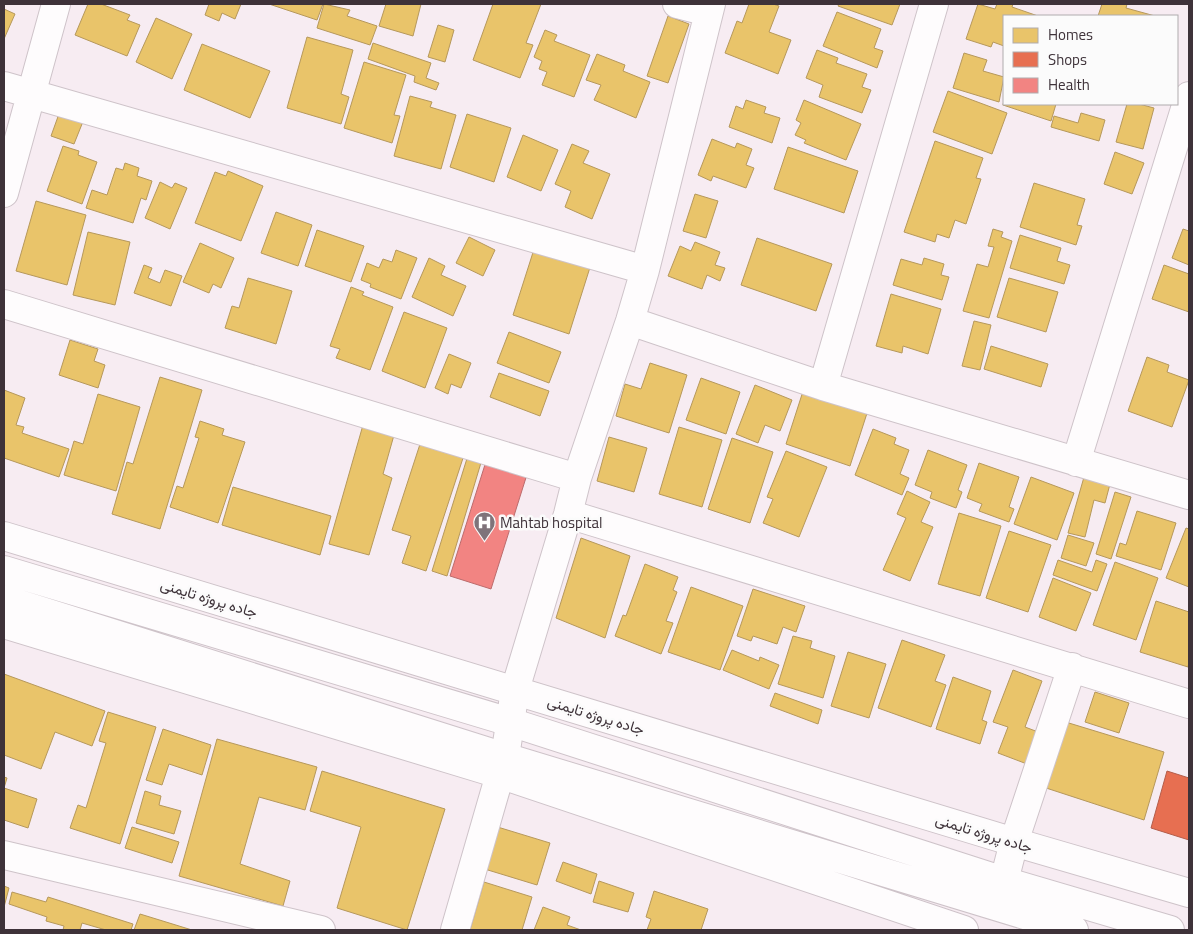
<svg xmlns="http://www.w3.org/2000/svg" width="1193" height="934" font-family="'Titillium Web',Vazirmatn,sans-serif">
<rect width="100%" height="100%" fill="#f7ecf2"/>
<!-- homes -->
<path fill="#e9c46a" stroke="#b6985b" d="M88 4H101L130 15 127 20 140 25 127 56 75 35Z
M209 4H241L235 19 222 13 219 21 205 15Z
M269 4H323L317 20Z
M324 4 350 10 347 16 377 26 370 45 317 28Z
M386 4H421L413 36 379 26Z
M493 4H541L526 43 533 45 520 78 473 60Z
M749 4H773L779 6 769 32 791 40 778 74 725 53 737 21 742 23Z
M839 4H900L892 25 838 6Z
M978 4 995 9 997 4H1013L1012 7 1038 16H1004V46L993 42 991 47 966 39Z
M1102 4H1127L1126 8 1155 16H1098Z
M4 9 15 14 4 39Z
M837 12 881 29 874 48 883 51 877 68 823 46Z
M668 16 689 24 668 83 647 76Z
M156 18 192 34 172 79 136 62Z
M438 25 454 30 445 62 428 57Z
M545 30 557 35 554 41 590 55 574 97 542 85 547 72 539 69 542 61 534 57Z
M307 37 353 50 341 94 349 97 341 124 287 108Z
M373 43 431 63 426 78 439 83 436 90 414 82 415 76 368 59Z
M202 44 270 71 250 118 184 90Z
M817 50 838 58 836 63 867 74 862 87 871 90 862 113 819 97 823 85 806 78Z
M964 53 987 60 983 71 1004 77 999 102 953 88Z
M597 54 625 65 623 71 650 82 636 118 594 100 601 85 586 80Z
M364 62 406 75 394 115 400 116 392 143 344 128Z
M948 91 1007 113 992 154 933 132Z
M410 96 432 102 430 107 456 115 441 169 394 156Z
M746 100 766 107 764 113 780 118 772 143 729 127 736 106 743 109Z
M804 100 861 124 846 160 804 143 806 140 795 135 801 123 796 120Z
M1004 100V104H1056L1051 121 1003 105Z
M1127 104H1139L1154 108 1143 149 1116 142Z
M60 111 84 119 74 144 51 136Z
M1081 113 1105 120 1099 141 1051 127 1054 116 1078 123Z
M467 114 511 128 494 182 450 167Z
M523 135 558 150 541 191 507 177Z
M712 139 735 148 737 143 752 149 746 165 754 168 746 188 713 176 711 181 698 175Z
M935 141 983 158 976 178 981 179 966 224 955 220 949 238 937 234 935 242 904 232Z
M572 144 589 151 583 163 610 174 592 219 565 207 571 191 555 184Z
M63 146 79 151 78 155 97 162 82 204 47 191Z
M788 147 858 171 844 213 774 189Z
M1115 152 1144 163 1132 194 1104 184Z
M125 163 139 168 137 176 152 181 146 200 141 198 133 223 86 208 92 190 107 195 116 168 123 170Z
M228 171 263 186 241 241 195 223 215 172 226 176Z
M160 182 172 188 175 183 187 188 170 229 145 218Z
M1034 183 1085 199 1077 225 1082 226 1076 245 1020 227Z
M695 194 718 201 706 238 683 231Z
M36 201 86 215 67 285 16 271Z
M276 212 312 225 298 266 261 253Z
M993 229 1003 232 1001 237 1012 241 989 318 963 311 977 264 988 267 994 247 988 246Z
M1183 229 1189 231V265L1172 258Z
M317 230 364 246 351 282 305 266Z
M88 232 130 242 115 305 73 295Z
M1020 235 1061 248 1057 261 1070 265 1064 284 1010 268Z
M469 237 495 250 483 276 456 263Z
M757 238 832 264 816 311 741 285Z
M695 242 720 252 715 265 725 268 720 281 707 275 702 289 668 276 680 246 691 251Z
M200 243 234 258 221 288 213 284 209 293 183 282Z
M536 243 592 261 569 334 513 315Z
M396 250 417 258 401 299 370 287 371 284 361 280 367 263 379 268 383 259 392 262Z
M429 258 445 266 441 275 466 286 453 316 412 297Z
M924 258 944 264 941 275 949 277 942 300 893 285 901 259 922 265Z
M144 265 152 268 148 278 160 283 165 270 182 276 171 306 134 293Z
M1164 265 1189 274V312L1152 299Z
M248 278 292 291 276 344 225 328 232 306 239 308Z
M1009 278 1058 292 1046 332 997 317Z
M351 287 364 292 362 295 393 307 370 370 336 358 340 349 330 346Z
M891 294 941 309 928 354 903 346 902 353 876 346Z
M404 312 447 328 425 388 382 371Z
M974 321 991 325 980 370 962 366Z
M509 332 561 352 549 383 497 363Z
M70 340 98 349 94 361 105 365 98 388 59 375Z
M991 346 1048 364 1041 387 984 369Z
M449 354 471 363 461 388 451 384 448 394 435 388Z
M1147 357 1169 365 1167 372 1189 380 1172 427 1128 411Z
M650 363 687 375 669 433 616 416 625 384 641 389Z
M499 373 549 391 540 416 490 397Z
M160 377 202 390 160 529 112 514 127 462 133 464Z
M701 378 740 392 726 434 686 420Z
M755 385 792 400 780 431 765 425 758 443 736 434Z
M805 385 869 407 850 466 786 444Z
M4 390 25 398 16 425 24 427 22 433 69 449 59 477 4 458Z
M98 394 140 407 116 491 64 475 74 441 83 444Z
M365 418 396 428 383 474 392 478 369 555 329 544Z
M200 421 224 429 222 435 245 442 218 523 170 507 177 486 183 488 199 438 195 437Z
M679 427 722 440 702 507 659 494Z
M873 429 896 438 894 444 909 450 900 474 909 478 902 495 855 475Z
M609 437 647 448 634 492 597 481Z
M422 438 465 452 426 571 402 563 411 536 392 530Z
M732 438 773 452 750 523 708 509Z
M928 450 967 465 958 490 962 492 956 508 930 498 932 492 915 485Z
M786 451 827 467 799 537 763 523 773 499 767 497Z
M469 452 483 456 447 576 432 571Z
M979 463 1019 477 1009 507 1014 509 1009 522 979 511 982 504 967 498Z
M1031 477 1074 493 1057 540 1014 524Z
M1084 477 1110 484 1105 503 1094 500 1085 537 1068 533Z
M233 487 331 516 320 555 222 525Z
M907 491 930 502 921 522 933 527 910 581 883 570 906 518 897 514Z
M1115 492 1131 497 1111 559 1096 554Z
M1137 511 1176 523 1161 570 1116 556 1120 543 1126 545Z
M959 513 1001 526 980 596 938 584Z
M1186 528 1189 529V587L1166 578Z
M1009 531 1051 545 1028 612 986 598Z
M1068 535 1094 543 1086 566 1061 558Z
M581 538 630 556 605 638 556 618Z
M1058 560 1092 572 1096 560 1107 564 1097 591 1053 575Z
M1115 562 1158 578 1136 640 1093 625Z
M645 564 678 577 673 590 677 592 666 621 673 623 661 654 615 636 623 615 626 616Z
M1053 578 1091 593 1076 631 1039 617Z
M691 587 743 606 720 670 668 652Z
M753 589 805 606 796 632 783 627 777 644 753 636 751 641 737 636Z
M1156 601 1189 612V662L1188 667 1140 652Z
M793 636 812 641 810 648 835 656 823 698 778 684Z
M902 640 945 655 935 681 946 685 931 727 878 708Z
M732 650 759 661 760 657 779 665 769 689 723 670Z
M848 652 886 664 869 718 831 706Z
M1013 670 1042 681 1025 727 1046 735 1027 764 998 753 1008 727 993 722Z
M4 674 105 711 92 746 55 732 41 769 4 755Z
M953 677 991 691 982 720 987 722 980 744 936 729Z
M1095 692 1129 703 1119 733 1085 722Z
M775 693 822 710 818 724 770 706Z
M108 712 156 727 120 844 70 828 78 805 86 808 106 743 99 741Z
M1059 720 1164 752 1144 820 1040 786Z
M163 729 211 745 202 775 169 764 162 785 146 780Z
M217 739 317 767 305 810 259 797 240 864 290 881 283 906 179 876Z
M322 771 445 809 407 930 337 908 361 827 310 811Z
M4 777 7 778 4 788 37 799 28 828 4 820Z
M145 791 161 796 159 805 181 811 174 834 136 823Z
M491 825 550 843 537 885 478 867Z
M132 827 179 842 172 863 125 848Z
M563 862 597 874 591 894 556 881Z
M599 881 634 893 628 912 593 902Z
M484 882 532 897 522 930H470Z
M4 886 9 888 4 907Z
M654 891 708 909 701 930H647L651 919 646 917Z
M12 892 46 902 48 897 133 924 131 930H106L82 923 80 930H63L64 926 46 921 47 917 9 904Z
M543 907 570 917 567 925 581 930H534Z
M140 914 192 930H134Z"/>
<!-- shops -->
<path fill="#e76f51" stroke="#b45d4a" d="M1167 771 1189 778V840L1151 828Z"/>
<!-- health -->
<path fill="#f28482" stroke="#bc6b6c" d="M488 455 529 468 491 589 450 576Z"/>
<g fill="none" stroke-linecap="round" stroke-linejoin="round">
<defs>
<path id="street" d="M677 4 708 12
M4 86 645 270
M4 193 56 4
M4 304 577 478
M630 321 823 386 1189 495
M823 386 934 4
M1076 462 1189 96
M568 514 1189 704
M4 855 321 930
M1004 881 1014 842 1072 667
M455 930 505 757 515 690 568 514 577 478 630 321 645 270 711 4"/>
<path id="secondary" d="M4 536 1014 842 1189 893
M4 570 510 722 1004 881 1170 930
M4 599 505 757 1074 930
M4 624 499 774 964 930"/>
</defs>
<!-- street casing -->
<use href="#street" stroke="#cec3c9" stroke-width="30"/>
<!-- secondary casing -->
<use href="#secondary" stroke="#cec3c9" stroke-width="30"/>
<!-- street -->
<use href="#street" stroke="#fefcfd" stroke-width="28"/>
<!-- secondary -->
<use href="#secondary" stroke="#fefcfd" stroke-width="28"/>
</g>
<!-- icons -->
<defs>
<symbol id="hospital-pin" viewBox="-11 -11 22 30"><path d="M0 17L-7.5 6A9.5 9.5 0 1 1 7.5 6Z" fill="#7f737a" stroke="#fbfbfb"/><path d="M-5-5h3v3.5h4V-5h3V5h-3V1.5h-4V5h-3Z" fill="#fff"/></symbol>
</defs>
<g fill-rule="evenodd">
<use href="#hospital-pin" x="472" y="510" width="25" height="34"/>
</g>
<g text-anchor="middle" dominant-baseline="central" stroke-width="5" stroke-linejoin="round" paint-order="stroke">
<!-- poi labels -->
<g font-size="15" fill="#3e3239" stroke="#fbfbfb" text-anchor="start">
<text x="500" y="522">Mahtab hospital</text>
</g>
<!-- street labels -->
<g font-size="15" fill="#3e3239" stroke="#fbfbfb">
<text transform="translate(209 598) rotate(17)">جاده پروژه تایمنی</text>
<text transform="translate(596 715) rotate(17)">جاده پروژه تایمنی</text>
<text transform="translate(984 833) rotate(17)">جاده پروژه تایمنی</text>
</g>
</g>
<!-- border -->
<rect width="1193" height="934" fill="none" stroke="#3e3239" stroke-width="10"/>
<!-- legend -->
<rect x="1003" y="15" width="175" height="90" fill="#fbfbfb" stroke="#afabad"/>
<rect x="1013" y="28" width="25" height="15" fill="#e9c46a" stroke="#afabad"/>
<text x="1048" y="40" font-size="15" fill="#3e3239">Homes</text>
<rect x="1013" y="52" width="25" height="15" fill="#e76f51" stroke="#afabad"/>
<text x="1048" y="65" font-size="15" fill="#3e3239">Shops</text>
<rect x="1013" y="78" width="25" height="15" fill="#f28482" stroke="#afabad"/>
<text x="1048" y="90" font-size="15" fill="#3e3239">Health</text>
</svg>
